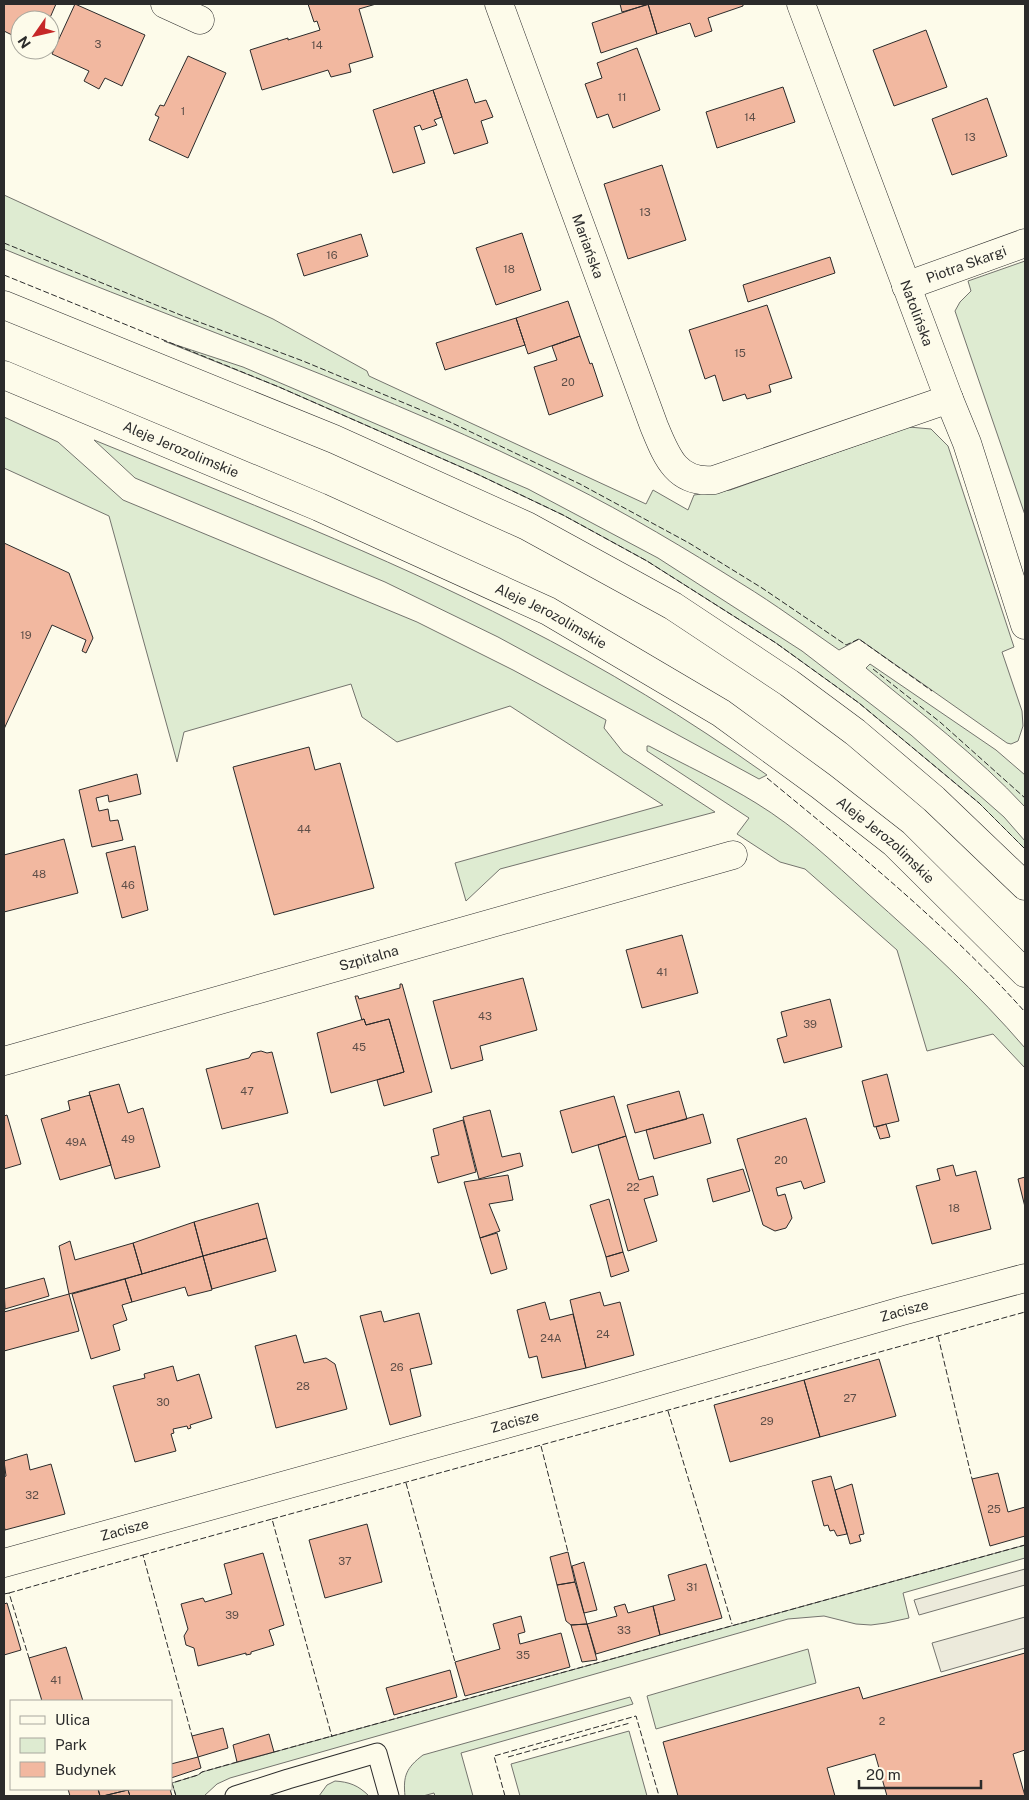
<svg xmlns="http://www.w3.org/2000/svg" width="1029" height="1800" font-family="'Public Sans',sans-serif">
<rect width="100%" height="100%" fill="#fdfbea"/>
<!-- green -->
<path fill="#deebd1" stroke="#74746e" d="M4 195 273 319 367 371 369 376 646 504 653 490 688 510 694 495 730 490 909 427 931 429 948 446 1014 647 1002 652 1022 711 1023 726 1018 741 1011 744 1007 743 859 639 839 650C807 628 775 604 742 584 686 549 628 514 568 484 386 392 192 327 4 249Z
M1025 261V515L955 311 960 302 971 291 968 281Z
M164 341 243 367 528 489 658 558 802 651 911 735 1004 817 1025 841V849L979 803 859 703 776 643 647 561 563 515 477 474 279 387Z
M4 417 58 442 123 500 417 622 513 670 606 720 604 728 623 752 715 812 500 869 466 901 455 863 663 805 510 706 397 742 362 717 351 684 184 732 177 762 109 516 4 468Z
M94 440C236 498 381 554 518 624 605 668 688 719 767 775L759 779 498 637 385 582 135 478Z
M870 664 996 750 1025 775V807C977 755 920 713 866 668Z
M647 746H649C685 765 722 782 756 803 797 828 833 862 868 894 923 943 977 992 1025 1048V1068L993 1034 927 1051 897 950 805 869 780 862 737 834 749 818 647 751Z
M1025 1545V1558L903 1593 909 1618 886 1623 871 1625 856 1624 824 1616 788 1619 230 1778 217 1784 204 1796H176L172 1783 198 1775 202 1772Z
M808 1649 816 1683 656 1729 647 1696Z
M630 1697 633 1704 461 1753 473 1796H435L434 1793 423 1796H405C403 1776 406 1768 423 1755Z
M629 1731 647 1796H520L511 1764Z
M335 1781C349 1782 358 1785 369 1796H319L327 1785Z"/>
<!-- parking -->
<path fill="#eceadb" stroke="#74746e" d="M1025 1569V1585L919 1615 914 1600Z
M1025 1617V1648L941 1672 932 1643Z"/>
<!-- building -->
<path fill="#f2b8a0" stroke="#2b2b2b" d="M4 4H56L49 20H20V39L4 31Z
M75 4 145 35 122 86 105 78 99 89 84 81 89 71 52 54Z
M308 4H376L359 9 373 57 349 64 351 72 331 77 328 70 262 90 250 50 288 38V40L320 30 317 21 314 22Z
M620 4H650L622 12Z
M648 4 657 34 601 53 592 23Z
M648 4H743V6L708 18 712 31 695 37 690 23 657 34Z
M926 30 947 87 894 106 873 50Z
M637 48 660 110 613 128 608 114 597 118 585 84 602 78 597 63Z
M188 56 226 73 188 158 149 140 159 117 155 115 160 105 164 106Z
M467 79 475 103 486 100 493 117 481 121 488 143 454 154 433 90Z
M783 87 795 122 717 148 706 112Z
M433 90 442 117 434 120 437 125 422 130 420 125 414 127 425 163 393 173 373 110Z
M987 98 1007 156 952 175 932 119Z
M662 165 686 240 628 259 604 184Z
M522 233 541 290 496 305 476 248Z
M361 234 368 256 304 276 297 254Z
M830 257 835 273 748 302 743 285Z
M568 301 580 336 528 354 516 318Z
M767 305 792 378 769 385 771 392 747 399 745 394 723 401 715 375 705 379 689 330Z
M516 318 525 345 445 370 436 343Z
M580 336 590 364 592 363 603 396 549 415 534 367 557 360 552 346Z
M4 543 69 573 93 638 86 653 82 651 86 640 52 625 4 729Z
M309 747 315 770 340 763 374 888 274 915 233 767Z
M137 774 141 794 109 802 108 795 96 798 99 811 108 809 110 821 118 820 123 840 92 847 79 790Z
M64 839 78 893 4 912V855Z
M135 846 148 910 122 918 106 853Z
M682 935 698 993 642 1008 626 950Z
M523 978 537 1030 480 1046 483 1060 451 1069 433 1001Z
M400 984H402L432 1092 384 1106 377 1080 404 1072 389 1019 366 1025 364 1019 362 1020 355 996H358L359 999 400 988Z
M830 999 842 1047 784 1063 777 1039 787 1036 781 1012Z
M364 1019 366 1025 389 1019 404 1072 331 1093 317 1033Z
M261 1051 267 1053 272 1052 288 1113 222 1129 206 1069 249 1058 252 1053Z
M887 1074 899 1121 874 1127 862 1081Z
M119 1084 128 1113 143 1108 160 1167 115 1179 89 1092Z
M679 1091 687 1119 635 1133 627 1105Z
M90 1095 111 1165 60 1180 41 1119 70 1110 68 1101Z
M614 1096 626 1136 572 1153 560 1111Z
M490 1110 502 1157 520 1153 523 1166 479 1179 463 1117Z
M703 1114 711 1143 654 1159 646 1130Z
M7 1115 21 1164 4 1169V1116Z
M806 1118 825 1182 804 1189 801 1181 776 1188 778 1196 785 1194 792 1218 786 1228 775 1231 763 1225 737 1139Z
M463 1120 476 1172 438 1183 431 1157 439 1155 433 1129Z
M886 1124 890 1137 880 1139 876 1127Z
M626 1136 639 1180 653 1176 658 1195 644 1199 657 1241 628 1251 598 1145Z
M953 1165 956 1176 976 1171 991 1229 932 1244 916 1186 940 1180 937 1169Z
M743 1169 750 1191 713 1202 707 1179Z
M508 1175 513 1200 489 1204 500 1231 480 1238 464 1182Z
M1025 1177V1207L1018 1179Z
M609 1199 623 1252 606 1257 590 1205Z
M258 1203 267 1238 203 1256 194 1222Z
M194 1222 203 1256 142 1274 133 1243Z
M497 1233 507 1269 491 1274 480 1238Z
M267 1238 276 1271 212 1289 203 1256Z
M70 1241 75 1260 133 1243 142 1274 69 1294 59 1246Z
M623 1252 629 1271 611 1277 606 1257Z
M203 1256 212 1290 188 1296 185 1287 132 1302 125 1279Z
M44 1278 49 1296 5 1309 4 1289Z
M125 1279 132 1302 122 1305 127 1320 113 1325 120 1350 91 1359 72 1294Z
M600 1292 604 1306 620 1302 634 1355 586 1368 570 1300Z
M69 1294 79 1331 4 1351V1312Z
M545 1302 550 1320 573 1314 586 1368 542 1378 537 1356 529 1358 517 1310Z
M381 1311 384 1322 419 1313 432 1364 410 1369 421 1416 390 1425 360 1316Z
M296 1335 304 1363 326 1358 335 1364 347 1409 276 1428 255 1346Z
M879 1359 896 1416 820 1437 804 1380Z
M173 1366 177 1381 199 1374 212 1418 190 1425 191 1428 188 1429 187 1426 173 1429 174 1433 171 1434 176 1451 135 1462 113 1386 145 1378 144 1374Z
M804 1380 820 1437 730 1462 714 1405Z
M27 1454 30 1470 51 1464 65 1514 5 1530 4 1525V1477L6 1476 4 1461Z
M998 1473 1008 1512 1025 1507V1536L990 1546 972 1479Z
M831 1476 847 1534 837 1536 834 1530 830 1531 828 1525 824 1526 812 1481Z
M852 1484 864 1534 859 1535 861 1541 850 1544 835 1490Z
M367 1524 382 1582 325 1598 309 1540Z
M568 1552 575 1582 557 1585 550 1557Z
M263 1553 284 1625 269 1630 274 1645 251 1652V1654L246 1655V1653L198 1666 194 1648 186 1645 184 1636 188 1629 181 1604 203 1598 205 1602 232 1594 224 1564Z
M584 1562 597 1610 584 1613 572 1566Z
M706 1564 722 1618 660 1635 653 1606 675 1600 668 1575Z
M575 1582 584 1613 587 1624 571 1625 566 1621 557 1585Z
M7 1603 21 1650 4 1655V1604Z
M625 1604 628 1613 653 1606 660 1635 596 1654 587 1624 617 1616 614 1607Z
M521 1616 525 1632 518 1634 520 1644 561 1633 570 1667 465 1696 455 1662 500 1649 493 1624Z
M587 1624 597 1660 582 1662 571 1625Z
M66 1647 83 1701H42L29 1658Z
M1025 1653V1750L1013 1754 1025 1796H887L875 1754 827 1768 835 1796H678L663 1742 859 1687 863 1699Z
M450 1670 457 1697 394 1715 386 1688Z
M223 1728 228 1748 198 1757 192 1736Z
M269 1734 274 1752 237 1762 233 1745Z
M198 1757 201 1768 171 1778V1764Z
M68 1789H98L100 1796H70Z
M98 1789H132L103 1796H100Z
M132 1789H170L172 1796H130L128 1790Z
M128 1790 130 1796H103Z"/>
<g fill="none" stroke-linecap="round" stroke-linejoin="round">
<defs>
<path id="service" d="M235 1796 288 1779 377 1753 389 1796"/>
<g id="minor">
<path d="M165 4 200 20"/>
<path id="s1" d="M499 4 654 426C666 455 676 484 714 480L949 399"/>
<path id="s2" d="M801 4 949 399 967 443 1025 625"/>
<path id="s3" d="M906 286 1025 243"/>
<path id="s4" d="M4 1061 733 855"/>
<path id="s5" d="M4 1563 607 1396 902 1311 1025 1278"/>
</g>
<g id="secondary">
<path d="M4 305 334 439 527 526 673 606 789 683 855 732 934 799 1025 886"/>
<path id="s6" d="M4 375 319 507 548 611 721 713 821 786 894 843 1025 973"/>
</g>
</defs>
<!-- service casing -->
<use href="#service" stroke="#2b2b2b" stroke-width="21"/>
<!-- minor casing -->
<use href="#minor" stroke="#2b2b2b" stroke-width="29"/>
<!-- secondary casing -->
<use href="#secondary" stroke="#2b2b2b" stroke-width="29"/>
<!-- service -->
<use href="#service" stroke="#fdfbea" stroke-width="19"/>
<!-- minor -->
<use href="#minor" stroke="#fdfbea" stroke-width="28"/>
<!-- secondary -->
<use href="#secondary" stroke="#fdfbea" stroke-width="28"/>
<!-- fence -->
<path stroke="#2b2b2b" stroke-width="1" stroke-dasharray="6 2.5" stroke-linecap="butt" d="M4 243 183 316 303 361 450 422 580 484 689 543 762 588 846 645 859 639 932 691
M4 275 279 387 477 474 563 515 647 561 776 643 859 703 979 803 1025 849
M873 669 940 722 1025 798
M767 778C857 852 947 925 1025 1012
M938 1336 972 1479
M668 1411 732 1624
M541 1446 568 1552
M406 1483 455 1662
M272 1519 1025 1312
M143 1555 272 1519 332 1737
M9 1593 143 1555 192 1736
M4 1594 9 1593 29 1658
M274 1752 1025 1545
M508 1757 630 1723
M176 1796 172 1783 198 1775 202 1772 237 1762
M505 1796 494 1756 636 1716 659 1796"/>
</g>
<g text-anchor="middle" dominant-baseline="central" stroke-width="4" stroke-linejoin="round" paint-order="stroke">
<!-- number labels -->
<g font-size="11" fill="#5d4e48">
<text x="98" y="44">3</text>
<text x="317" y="45">14</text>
<text x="622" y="97">11</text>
<text x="183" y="111">1</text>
<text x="750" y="117">14</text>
<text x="970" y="137">13</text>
<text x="645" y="212">13</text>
<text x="332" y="255">16</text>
<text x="509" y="269">18</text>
<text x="740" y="353">15</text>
<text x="568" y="382">20</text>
<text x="26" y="635">19</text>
<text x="304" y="829">44</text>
<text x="39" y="874">48</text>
<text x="128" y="885">46</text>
<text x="662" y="972">41</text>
<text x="485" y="1016">43</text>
<text x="810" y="1024">39</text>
<text x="359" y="1047">45</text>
<text x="247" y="1091">47</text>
<text x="128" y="1139">49</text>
<text x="76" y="1142">49A</text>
<text x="781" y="1160">20</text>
<text x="633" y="1187">22</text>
<text x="954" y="1208">18</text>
<text x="603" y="1334">24</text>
<text x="551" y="1338">24A</text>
<text x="397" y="1367">26</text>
<text x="303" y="1386">28</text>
<text x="850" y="1398">27</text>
<text x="163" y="1402">30</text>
<text x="767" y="1421">29</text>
<text x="32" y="1495">32</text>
<text x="994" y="1509">25</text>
<text x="345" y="1561">37</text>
<text x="692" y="1587">31</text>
<text x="232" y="1615">39</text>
<text x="624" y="1630">33</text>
<text x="523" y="1655">35</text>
<text x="56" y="1680">41</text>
<text x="882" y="1721">2</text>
</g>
<!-- street labels -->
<g font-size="14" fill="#2b2b2b" stroke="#fdfbea">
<text stroke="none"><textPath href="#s1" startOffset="258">Mariańska</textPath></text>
<text stroke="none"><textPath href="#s3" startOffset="64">Piotra Skargi</textPath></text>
<text stroke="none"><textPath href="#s2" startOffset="330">Natolińska</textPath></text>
<text stroke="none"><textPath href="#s6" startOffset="192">Aleje Jerozolimskie</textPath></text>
<text stroke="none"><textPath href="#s6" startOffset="598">Aleje Jerozolimskie</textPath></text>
<text stroke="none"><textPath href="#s6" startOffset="1002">Aleje Jerozolimskie</textPath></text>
<text stroke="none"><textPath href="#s4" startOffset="379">Szpitalna</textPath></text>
<text stroke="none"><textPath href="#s5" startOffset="935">Zacisze</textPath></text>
<text stroke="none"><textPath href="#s5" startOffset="530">Zacisze</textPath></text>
<text stroke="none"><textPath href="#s5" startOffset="125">Zacisze</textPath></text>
</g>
</g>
<!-- border -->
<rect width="1029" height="1800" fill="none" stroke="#2b2b2b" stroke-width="10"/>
<!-- legend -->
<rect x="10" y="1700" width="162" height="90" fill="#fdfbea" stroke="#a9a89e"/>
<rect x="20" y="1716" width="25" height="8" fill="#fdfbea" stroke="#a9a89e"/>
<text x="55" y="1725" font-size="15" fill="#2b2b2b">Ulica</text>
<rect x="20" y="1738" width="25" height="15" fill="#deebd1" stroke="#a9a89e"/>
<text x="55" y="1750" font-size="15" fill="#2b2b2b">Park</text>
<rect x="20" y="1762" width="25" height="15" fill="#f2b8a0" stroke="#a9a89e"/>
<text x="55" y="1775" font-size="15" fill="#2b2b2b">Budynek</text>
<!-- north arrow -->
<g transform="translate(35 35) rotate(236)"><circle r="24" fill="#fdfbea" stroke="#a9a89e"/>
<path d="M0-4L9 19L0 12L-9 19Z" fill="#c62828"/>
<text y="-8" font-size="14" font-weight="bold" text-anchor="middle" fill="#2b2b2b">N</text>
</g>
<!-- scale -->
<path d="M859 1780v8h122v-8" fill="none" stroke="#2b2b2b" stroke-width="2.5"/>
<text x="866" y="1780" font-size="15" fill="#2b2b2b" stroke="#fdfbea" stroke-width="4" paint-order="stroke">20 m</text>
</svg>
